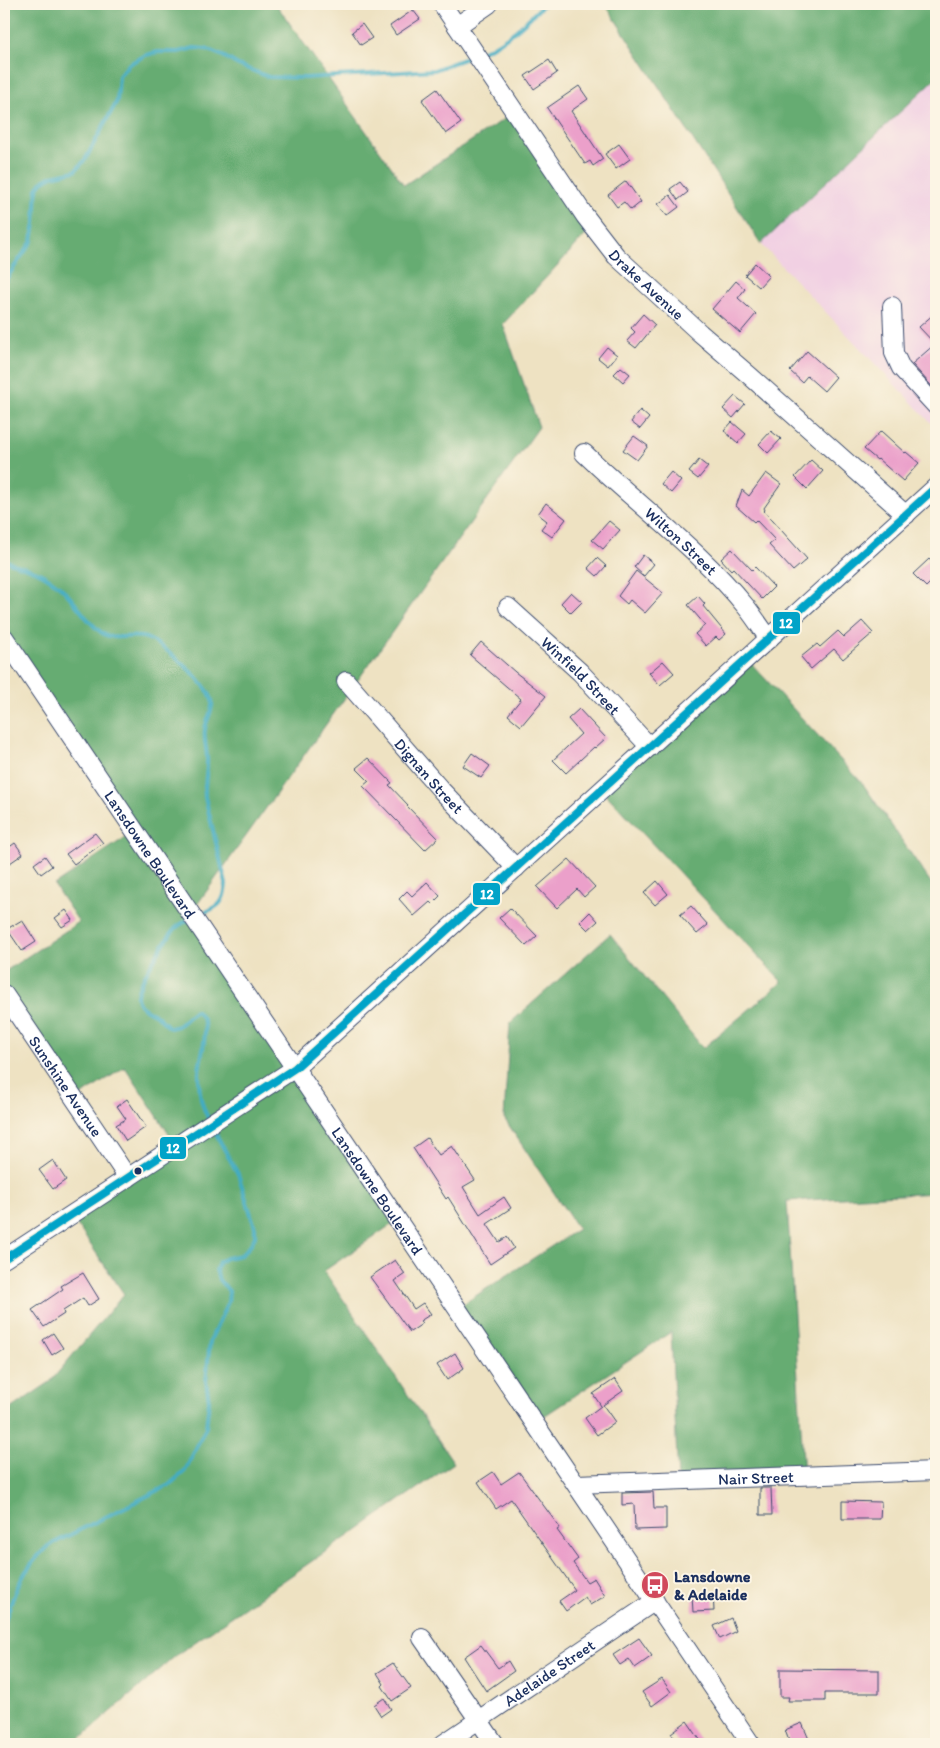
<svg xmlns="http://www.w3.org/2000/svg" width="940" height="1748" font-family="Itim,sans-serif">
<rect width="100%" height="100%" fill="#fcf5e5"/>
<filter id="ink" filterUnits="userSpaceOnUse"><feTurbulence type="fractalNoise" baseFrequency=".02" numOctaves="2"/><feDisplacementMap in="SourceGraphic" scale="10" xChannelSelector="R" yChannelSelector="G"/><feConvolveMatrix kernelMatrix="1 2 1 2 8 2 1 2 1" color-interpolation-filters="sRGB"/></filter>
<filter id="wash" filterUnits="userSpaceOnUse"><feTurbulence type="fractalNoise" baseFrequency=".0096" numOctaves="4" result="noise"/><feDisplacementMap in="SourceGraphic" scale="20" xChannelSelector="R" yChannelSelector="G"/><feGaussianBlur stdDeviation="1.12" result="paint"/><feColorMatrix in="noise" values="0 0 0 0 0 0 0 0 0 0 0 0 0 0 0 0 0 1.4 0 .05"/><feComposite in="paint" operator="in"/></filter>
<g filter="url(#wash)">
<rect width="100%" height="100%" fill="#eee2c2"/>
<!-- built -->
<path fill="#f1d0e3" d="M936 78V428L761 244Z"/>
<!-- forest -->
<path fill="#66ac72" stroke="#406e68" d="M4 4H276L404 185 515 112 593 227 503 324 539 427 191 913 398 1220 324 1271 454 1463 179 1653 74 1744H4V1413L50 1382 124 1294 71 1216 177 1146 125 1067 75 1100 4 994V972L79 922 54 885 135 831 4 637Z
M605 4H936V78L761 244Z
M747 659 863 784 936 890V1193L787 1201 804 1476 678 1481 671 1332 535 1422 457 1308 578 1229 504 1118 510 1023 610 934 703 1048 782 982 602 790Z"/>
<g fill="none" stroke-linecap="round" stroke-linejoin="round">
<!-- stream -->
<path stroke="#43acc2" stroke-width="4" d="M481 52C507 41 525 23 544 4
M4 282 32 241 35 223 37 189 42 182 52 176 75 171 85 160 117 101 119 76 129 64 146 55 158 52H178L194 48 206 49 223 56 238 65 269 77 305 78 434 70 472 56
M4 559C12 565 23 566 32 570 42 573 50 579 58 585 75 599 84 620 102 633 115 642 132 633 146 638 164 645 207 682 212 700 214 710 206 719 205 729 203 741 208 751 207 763 207 774 204 785 205 797L226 884C224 906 217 907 199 915
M190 919C185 922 178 925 174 930 166 939 136 986 137 997 138 1008 148 1010 156 1015 161 1019 165 1024 170 1028L178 1026 195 1011C215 1020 199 1057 199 1073 199 1091 200 1102 208 1118
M4 1623C15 1590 22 1570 48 1546L169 1485 185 1471 206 1427 209 1401 206 1381 210 1341 228 1302 229 1291 219 1280 216 1270 219 1262 226 1258 241 1255 249 1247 255 1237V1227L238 1174 212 1127"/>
</g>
<g id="blocks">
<!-- building -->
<path fill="#eba0ca" d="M413 10 420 19 396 35 390 26Z
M362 24 372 38 361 45 352 32Z
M549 60 557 73 534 89 525 76Z
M579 86 588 99 571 111 603 159 593 166 590 161 585 164 547 108Z
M437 89 461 123 446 134 422 100Z
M619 144 630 159 616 169 605 154Z
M626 181 641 202 631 210 624 202 617 207 608 195Z
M680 182 688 192 678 200 670 189Z
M670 195 679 207 667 216 658 204Z
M755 263 769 276 759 287 745 275Z
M736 281 745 289 738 298 756 314 740 333 712 309Z
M936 312V391L912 364 935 344 919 327Z
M643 314 655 325 636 348 627 341 635 332 631 328Z
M607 347 617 355 608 366 598 358Z
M807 351 836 377 824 391 807 376 802 382 790 371Z
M621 367 630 374 623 382 614 374Z
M735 396 745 404 733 418 723 409Z
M640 410 649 418 640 429 631 422Z
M732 422 746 434 738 443 724 431Z
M771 431 781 439 768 453 759 444Z
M881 431 905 453 906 452 919 463 903 481 878 459 877 460 864 449Z
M634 436 648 446 637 460 623 450Z
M699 460 708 467 698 479 689 472Z
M811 460 823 471 807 489 795 477Z
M671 472 681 481 671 493 661 484Z
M766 473 781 484 764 508 765 510 764 511 807 559 793 571 769 545 775 540 756 520 754 522 736 506 742 490 749 496Z
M546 503 566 519 552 537 541 529 547 521 538 514Z
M609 521 620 530 603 549 592 540Z
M732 549 752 570 755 567 774 587 762 599 733 568 731 570 721 559Z
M643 555 654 564 644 576 634 567Z
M597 558 606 566 597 576 588 568Z
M929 559 936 566V577L926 587 913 574Z
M636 571 663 593 645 613 630 600 627 604 618 596Z
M571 592 582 602 571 613 561 603Z
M698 596 705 604 703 606 726 634 719 640 716 637 706 646 695 634 705 625 688 605Z
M862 621 873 633 843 659 834 649 811 669 801 657 817 644 820 647 838 631 844 637Z
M481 642 515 672 546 696 521 726 508 715 521 699 470 655Z
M663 661 674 673 660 685 649 673Z
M579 709 606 738 595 748 594 747 566 773 553 760 581 734 568 719Z
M472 753 490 766 481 778 463 766Z
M368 758 392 783 389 785 408 805 407 806 438 838 425 850 363 786 369 781 356 768Z
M95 833 103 843 74 864 66 854Z
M15 843 23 854 10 863 4 854V851Z
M45 856 52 866 41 874 34 864Z
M569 859 595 887 584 897 577 889 557 908 537 887Z
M657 881 668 894 655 905 644 893Z
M427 882 440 896 432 904 430 902 414 916 399 899 407 891 412 896Z
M691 906 708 925 697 934 680 915Z
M510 908 537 936 526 946 499 918Z
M66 910 73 920 62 927 55 918Z
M590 912 598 921 588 930 580 922Z
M22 920 36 942 22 951 7 929Z
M127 1099 146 1127 126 1141 116 1125 126 1119 117 1106Z
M427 1138 439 1155 452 1146 475 1180 463 1187 480 1214 504 1197 511 1208 487 1224 499 1242 507 1237 514 1248 490 1264 448 1197 446 1199 413 1148Z
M53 1160 66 1180 53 1189 39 1170Z
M395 1260 405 1274 395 1281 414 1309 423 1303 431 1314 420 1321 422 1324 410 1332 370 1277Z
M83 1273 99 1299 88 1306 83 1298 63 1311 64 1314 44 1327 32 1310 63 1289 61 1286Z
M53 1333 63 1348 52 1355 43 1340Z
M455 1353 464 1368 447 1380 437 1365Z
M615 1379 623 1391 603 1405 615 1422 597 1435 585 1418 601 1406 593 1394Z
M493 1472 501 1484 519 1472 560 1528 557 1530 578 1559 573 1563 587 1582 594 1578 605 1596 590 1605 585 1597 566 1611 559 1601 575 1590 511 1499 496 1509 478 1482Z
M760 1488H771L772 1515H760Z
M653 1492 654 1508H666V1529L635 1530 634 1504 622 1505V1493Z
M842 1501 881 1502 880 1519H842Z
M713 1593 714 1611 693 1612 692 1595Z
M731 1618 736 1631 720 1639 714 1626Z
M639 1638 652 1656 635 1668 629 1659 620 1665 613 1655Z
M481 1645 498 1668 508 1661 514 1671 486 1691 464 1657Z
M393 1663 411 1688 392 1701 382 1686 384 1684 377 1673Z
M780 1669 879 1670V1693H825V1701H788L789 1697H780Z
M662 1679 671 1692 652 1706 642 1692Z
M384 1698 391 1709 381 1716 374 1705Z
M687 1721 703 1744H679L671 1733Z
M802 1723 811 1744H790L785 1730Z"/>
</g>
</g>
<g filter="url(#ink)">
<use href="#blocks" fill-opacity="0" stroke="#3b4a6d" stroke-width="1"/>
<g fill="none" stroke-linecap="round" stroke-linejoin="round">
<defs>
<g id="minor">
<path id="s1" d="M442 4 585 216 616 256 700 333 750 376 906 515"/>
<path d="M457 26 489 4"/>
<path d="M892 306 894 353 901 368 936 406"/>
<path id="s2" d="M584 453C638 505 700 550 747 608 755 618 762 629 769 639"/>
<path id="s3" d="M508 607 580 672 650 747"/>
<path id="s4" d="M4 637 751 1744"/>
<path id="s5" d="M346 681 442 791 516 868"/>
<path id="s6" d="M4 994 128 1178"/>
<path d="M4 1259 295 1068 936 487"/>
<path id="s7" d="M576 1484 936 1471"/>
<path d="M422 1638 495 1744"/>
<path id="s8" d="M443 1744 655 1601"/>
</g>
</defs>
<!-- minor casing -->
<use href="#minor" stroke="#3b4a6d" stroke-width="20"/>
<!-- minor -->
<use href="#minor" stroke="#fff" stroke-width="18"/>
<defs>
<path id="bus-1" d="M4 1259 295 1068 936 487"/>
</defs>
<!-- bus-1 casing -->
<use href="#bus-1" stroke="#fcf5e5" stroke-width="11"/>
<!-- bus-1 -->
<use href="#bus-1" stroke="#01a3c8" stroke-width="8"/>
</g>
</g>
<!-- icons -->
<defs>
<symbol id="bus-disc" viewBox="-11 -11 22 22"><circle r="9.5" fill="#d1495b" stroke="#fcf5e5"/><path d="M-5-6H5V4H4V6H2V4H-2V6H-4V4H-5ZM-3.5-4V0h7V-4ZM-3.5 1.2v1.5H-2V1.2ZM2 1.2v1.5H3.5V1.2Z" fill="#fff"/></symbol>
</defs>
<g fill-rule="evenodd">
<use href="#bus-disc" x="639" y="1569" width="32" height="32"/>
</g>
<!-- markers -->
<circle fill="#1b2f5e" stroke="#fcf5e5" stroke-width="2" cx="138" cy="1171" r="4.5"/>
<g text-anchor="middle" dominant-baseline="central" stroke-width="4" stroke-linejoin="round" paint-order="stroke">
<!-- street labels -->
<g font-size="16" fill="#1b2f5e" stroke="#fcf5e5">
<text stroke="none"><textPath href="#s1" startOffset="348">Drake Avenue</textPath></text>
<text stroke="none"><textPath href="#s2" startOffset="131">Wilton Street</textPath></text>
<text stroke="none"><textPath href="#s3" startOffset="100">Winfield Street</textPath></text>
<text stroke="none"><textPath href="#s5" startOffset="126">Dignan Street</textPath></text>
<text stroke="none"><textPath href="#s4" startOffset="262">Lansdowne Boulevard</textPath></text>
<text stroke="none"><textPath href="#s6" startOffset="111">Sunshine Avenue</textPath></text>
<text stroke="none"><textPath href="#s4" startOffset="668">Lansdowne Boulevard</textPath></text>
<text stroke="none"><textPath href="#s7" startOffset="180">Nair Street</textPath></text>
<text stroke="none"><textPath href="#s8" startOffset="128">Adelaide Street</textPath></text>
</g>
<!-- poi labels -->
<g font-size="16" font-weight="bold" fill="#1b2f5e" stroke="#fcf5e5" text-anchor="start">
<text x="674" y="1576">Lansdowne<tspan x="674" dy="18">&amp; Adelaide</tspan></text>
</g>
</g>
<g stroke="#fcf5e5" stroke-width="2">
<rect x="772" y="611" width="29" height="24" rx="5" fill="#01a3c8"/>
<rect x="472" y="882" width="29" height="24" rx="5" fill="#01a3c8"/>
<rect x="159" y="1136" width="28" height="24" rx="5" fill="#01a3c8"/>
</g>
<g font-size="14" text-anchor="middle" font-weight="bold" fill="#fff">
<text x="786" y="628">12</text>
<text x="487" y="899">12</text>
<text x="173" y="1153">12</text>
</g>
<!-- margin -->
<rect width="940" height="1748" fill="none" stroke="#fcf5e5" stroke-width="20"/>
</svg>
